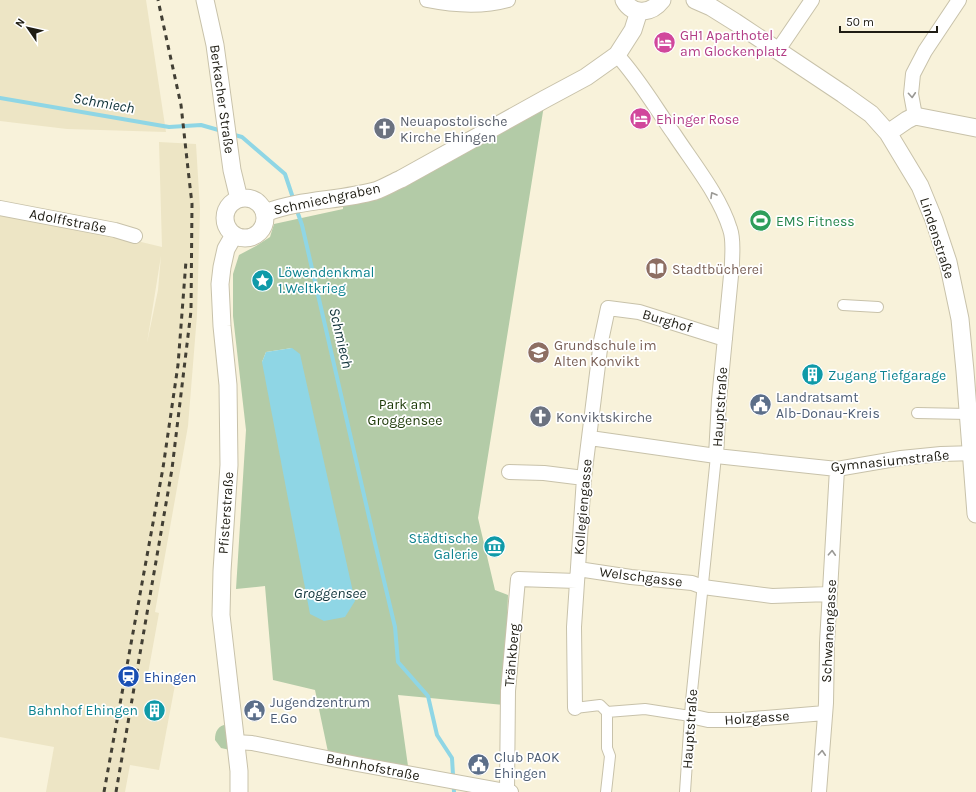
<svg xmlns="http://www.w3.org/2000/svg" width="976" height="792" font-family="Karla,sans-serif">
<rect width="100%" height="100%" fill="#f8f2da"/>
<!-- built -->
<path fill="#ede5c5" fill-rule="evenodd" d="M0 0H146L166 132 67 129 0 121Z
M159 142 196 144 200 209 197 315 188 426 155 612 159 613 147 679 175 685 159 770 130 765 125 792H46L54 747 0 737V212L108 234 162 247ZM161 256 158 290 147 343Z"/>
<!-- green -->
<path fill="#b3cba7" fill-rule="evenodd" d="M545 99 478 518 495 590 508 595 504 705 398 695 408 766 328 752 315 690 273 680 265 586 236 589 246 430 233 316V274L239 255 256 246 270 237 274 224 343 209V197L377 191ZM292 348 262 362 266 352Z
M227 724 230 750 221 748 215 740C215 731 218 726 227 724Z"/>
<!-- water -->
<path fill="#8fd6e5" d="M292 348 300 354 355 601 345 617 324 621 310 614 262 362 266 352Z"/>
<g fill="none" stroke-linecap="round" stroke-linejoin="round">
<!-- stream -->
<path stroke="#8fd6e5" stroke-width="4" d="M0 98 169 127 201 125 222 131
M231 134 242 137 285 174 294 201
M296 208 302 225 375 543 395 627 398 662 428 696 437 735 452 758 454 792"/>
<defs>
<path id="pedestrian" d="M843 305 878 307
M917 413 968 414
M575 708 600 705 607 712 645 709 690 716
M606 792 610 756 607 748V712
M685 792 691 701 716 456"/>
<path id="minor" d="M427 0C452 5 483 7 508 0
M778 50 812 0
M617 55C639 79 655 107 674 134 693 163 720 196 730 229 734 240 732 253 732 265L719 400 716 456
M915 116 911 94 913 74 925 51 959 0
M0 208 115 230 135 236
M590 438 716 456 837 469 901 458 941 454 976 453
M509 472 544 473 584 478
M578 569 631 577 692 583 703 587 772 596 830 594
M575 708 574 627 584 478 601 341 608 308 639 312 725 339
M690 716 708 720H741L825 713
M235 742 252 743 357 764 511 792
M507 791 508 691 518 579 577 581
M819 792 826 703 827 643 837 469"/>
<path id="tertiary" d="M205 0 215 45 232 170 239 199
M624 0C633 17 652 13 662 0
M695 0 711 7 735 22 843 94 871 114 888 133 920 186 934 220 948 262 960 319 965 371 976 514
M888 133 907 120 915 116 976 128
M225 218a20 20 0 1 1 40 0a20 20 0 1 1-40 0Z
M265 213C300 199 339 201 375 191 384 188 392 183 401 179L545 99 586 77 617 55 633 30 639 11
M234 235 226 249 222 267 220 284 222 326 228 385 229 465 222 571 221 615 239 771V792"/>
</defs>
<!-- pedestrian casing -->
<use href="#pedestrian" stroke="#c8c2aa" stroke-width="12"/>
<!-- minor casing -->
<use href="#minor" stroke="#c8c2aa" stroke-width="16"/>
<!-- tertiary casing -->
<use href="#tertiary" stroke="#c8c2aa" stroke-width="19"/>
<!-- pedestrian -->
<use href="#pedestrian" stroke="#fff" stroke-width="10"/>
<!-- minor -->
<use href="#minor" stroke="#fff" stroke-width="14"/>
<!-- tertiary -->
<use href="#tertiary" stroke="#fff" stroke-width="17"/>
<!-- rail -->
<path stroke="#423f34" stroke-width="3" stroke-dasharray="5 5" stroke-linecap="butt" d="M104 792 163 468 178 365 186 261
M116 792 172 469 191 311 192 204 188 169 181 105 158 0"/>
</g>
<!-- one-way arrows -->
<defs><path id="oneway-chevron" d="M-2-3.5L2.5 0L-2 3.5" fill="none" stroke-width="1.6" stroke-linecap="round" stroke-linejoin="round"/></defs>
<g stroke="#9a9995">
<use href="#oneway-chevron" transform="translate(912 95) rotate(86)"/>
<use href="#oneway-chevron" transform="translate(713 195) rotate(-120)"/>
<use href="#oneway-chevron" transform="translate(832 553) rotate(-87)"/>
<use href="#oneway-chevron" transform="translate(822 753) rotate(-86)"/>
</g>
<!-- icons -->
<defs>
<symbol id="hotel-disc" viewBox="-11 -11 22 22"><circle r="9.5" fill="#d1479c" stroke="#fff"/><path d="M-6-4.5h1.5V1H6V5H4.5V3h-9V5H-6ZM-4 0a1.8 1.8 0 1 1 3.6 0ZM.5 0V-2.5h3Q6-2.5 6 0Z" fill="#fff"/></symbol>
<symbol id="church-disc" viewBox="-11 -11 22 22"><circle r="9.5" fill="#6b7280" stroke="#fff"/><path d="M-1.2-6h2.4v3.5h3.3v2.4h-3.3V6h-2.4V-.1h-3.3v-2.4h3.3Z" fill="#fff"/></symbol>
<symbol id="stadium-disc" viewBox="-11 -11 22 22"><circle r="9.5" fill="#2e9e5b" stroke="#fff"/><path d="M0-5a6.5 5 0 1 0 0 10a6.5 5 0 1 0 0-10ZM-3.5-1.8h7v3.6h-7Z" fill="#fff"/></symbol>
<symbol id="library-disc" viewBox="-11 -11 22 22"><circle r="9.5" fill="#8d6e63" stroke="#fff"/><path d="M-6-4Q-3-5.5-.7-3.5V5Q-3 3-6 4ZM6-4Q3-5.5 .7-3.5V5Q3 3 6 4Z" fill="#fff"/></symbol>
<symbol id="sight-disc" viewBox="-11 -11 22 22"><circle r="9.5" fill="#0f9aa8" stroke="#fff"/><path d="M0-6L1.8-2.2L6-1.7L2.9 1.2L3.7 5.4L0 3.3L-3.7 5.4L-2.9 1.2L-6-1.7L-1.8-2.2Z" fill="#fff"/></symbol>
<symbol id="school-disc" viewBox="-11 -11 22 22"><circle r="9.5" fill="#8d6e63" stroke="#fff"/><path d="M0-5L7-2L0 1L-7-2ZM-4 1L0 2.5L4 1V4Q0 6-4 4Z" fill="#fff"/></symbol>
<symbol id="building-disc" viewBox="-11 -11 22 22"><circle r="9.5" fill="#0f9aa8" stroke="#fff"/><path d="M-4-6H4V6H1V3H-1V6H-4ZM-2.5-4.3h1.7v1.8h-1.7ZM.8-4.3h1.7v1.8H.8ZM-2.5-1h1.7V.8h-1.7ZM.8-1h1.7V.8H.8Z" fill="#fff"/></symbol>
<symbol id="civic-disc" viewBox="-11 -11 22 22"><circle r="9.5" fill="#5c6f8a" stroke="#fff"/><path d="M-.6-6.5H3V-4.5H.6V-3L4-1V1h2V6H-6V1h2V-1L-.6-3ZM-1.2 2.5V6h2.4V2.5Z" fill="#fff"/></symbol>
<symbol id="museum-disc" viewBox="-11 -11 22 22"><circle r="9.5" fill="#0f9aa8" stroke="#fff"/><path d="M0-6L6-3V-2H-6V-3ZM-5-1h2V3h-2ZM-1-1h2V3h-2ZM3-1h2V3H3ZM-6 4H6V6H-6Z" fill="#fff"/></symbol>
<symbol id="station-disc" viewBox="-11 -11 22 22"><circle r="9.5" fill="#1a4fb4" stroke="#fff"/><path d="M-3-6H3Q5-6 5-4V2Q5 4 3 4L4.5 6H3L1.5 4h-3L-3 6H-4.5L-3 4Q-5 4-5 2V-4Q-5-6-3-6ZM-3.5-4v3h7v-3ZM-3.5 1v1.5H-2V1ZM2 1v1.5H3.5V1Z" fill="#fff"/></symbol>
</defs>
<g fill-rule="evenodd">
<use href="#hotel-disc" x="652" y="30" width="25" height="25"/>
<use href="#hotel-disc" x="628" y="106" width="25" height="25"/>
<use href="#church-disc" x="372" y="116" width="25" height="25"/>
<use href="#stadium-disc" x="748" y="208" width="25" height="25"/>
<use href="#library-disc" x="644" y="256" width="25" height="25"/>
<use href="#sight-disc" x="250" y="268" width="25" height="25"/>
<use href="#school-disc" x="526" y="340" width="25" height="25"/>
<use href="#building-disc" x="800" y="362" width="25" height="25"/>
<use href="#civic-disc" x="748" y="392" width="25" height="25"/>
<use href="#church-disc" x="528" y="404" width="25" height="25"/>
<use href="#museum-disc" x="482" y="534" width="25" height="25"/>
<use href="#station-disc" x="116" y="664" width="25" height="25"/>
<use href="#building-disc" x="142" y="698" width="25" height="25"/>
<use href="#civic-disc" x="242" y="698" width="25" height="25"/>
<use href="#civic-disc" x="466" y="752" width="25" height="25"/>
</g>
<g text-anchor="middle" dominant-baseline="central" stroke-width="3.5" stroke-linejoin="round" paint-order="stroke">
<!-- hotel labels -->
<g font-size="14" fill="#b23c85" stroke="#fff" text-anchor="start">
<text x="680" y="35">GH1 Aparthotel<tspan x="680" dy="16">am Glockenplatz</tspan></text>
<text x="656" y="119">Ehinger Rose</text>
</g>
<!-- street labels -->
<g font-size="14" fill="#1f1d14" stroke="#fff">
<text transform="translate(222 99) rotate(82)">Berkacher Straße</text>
<text transform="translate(327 199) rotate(-12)">Schmiechgraben</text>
<text transform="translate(68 221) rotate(11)">Adolffstraße</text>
<text transform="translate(937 238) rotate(72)">Lindenstraße</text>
<text transform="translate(667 321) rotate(17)">Burghof</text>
<text transform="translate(720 407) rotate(-86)">Hauptstraße</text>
<text transform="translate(890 461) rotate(-6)">Gymnasiumstraße</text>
<text transform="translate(583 507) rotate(-85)">Kollegiengasse</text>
<text transform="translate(226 513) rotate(-86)">Pfisterstraße</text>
<text transform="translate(641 577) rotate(7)">Welschgasse</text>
<text transform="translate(829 631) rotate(-87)">Schwanengasse</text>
<text transform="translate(512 655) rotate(-85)">Tränkberg</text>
<text transform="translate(757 718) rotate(-4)">Holzgasse</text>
<text transform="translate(690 729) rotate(-86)">Hauptstraße</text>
<text transform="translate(373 767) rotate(11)">Bahnhofstraße</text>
</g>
<!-- worship labels -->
<g font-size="14" fill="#5b616d" stroke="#fff" text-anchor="start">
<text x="400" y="121">Neuapostolische<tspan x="400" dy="16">Kirche Ehingen</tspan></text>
<text x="556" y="417">Konviktskirche</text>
</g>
<!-- leisure labels -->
<g font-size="14" fill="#27864d" stroke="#fff" text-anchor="start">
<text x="776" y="221">EMS Fitness</text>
</g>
<!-- education labels -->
<g font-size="14" fill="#785e54" stroke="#fff" text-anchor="start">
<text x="672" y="269">Stadtbücherei</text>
<text x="554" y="345">Grundschule im<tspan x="554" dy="16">Alten Konvikt</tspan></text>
</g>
<!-- culture labels -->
<g font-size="14" fill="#0d838f" stroke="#fff" text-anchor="start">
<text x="278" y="272">Löwendenkmal<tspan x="278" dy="16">1.Weltkrieg</tspan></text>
<text x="828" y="375">Zugang Tiefgarage</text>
<text x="478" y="538" text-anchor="end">Städtische<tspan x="478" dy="16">Galerie</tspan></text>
<text x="138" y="710" text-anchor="end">Bahnhof Ehingen</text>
</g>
<!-- service labels -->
<g font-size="14" fill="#4e5e75" stroke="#fff" text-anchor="start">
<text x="776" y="397">Landratsamt<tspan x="776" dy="16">Alb-Donau-Kreis</tspan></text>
<text x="270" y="702">Jugendzentrum<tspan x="270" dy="16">E.Go</tspan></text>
<text x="494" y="757">Club PAOK<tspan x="494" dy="16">Ehingen</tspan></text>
</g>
<!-- park labels -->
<g font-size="14" fill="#1a3704" stroke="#fff">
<text x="405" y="404">Park am<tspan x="405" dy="16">Groggensee</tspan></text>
</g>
<!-- transit labels -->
<g font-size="14" fill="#164399" stroke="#fff" text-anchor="start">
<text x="144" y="677">Ehingen</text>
</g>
<!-- water labels -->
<g font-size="15" font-style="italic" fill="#0f3239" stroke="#fff">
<text transform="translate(104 103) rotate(10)">Schmiech</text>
<text transform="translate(341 338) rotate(77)">Schmiech</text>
<text x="330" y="593">Groggensee</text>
</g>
</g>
<!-- north arrow -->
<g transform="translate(28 28) rotate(304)" stroke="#ffffff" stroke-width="3" paint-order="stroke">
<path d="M0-3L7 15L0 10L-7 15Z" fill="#1f1d14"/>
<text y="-6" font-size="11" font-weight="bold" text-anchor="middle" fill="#1f1d14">N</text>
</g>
<!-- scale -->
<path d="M840 26v6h97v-6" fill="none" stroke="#1f1d14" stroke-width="2"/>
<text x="846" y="26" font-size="12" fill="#1f1d14" stroke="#ffffff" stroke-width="3" paint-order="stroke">50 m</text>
</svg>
